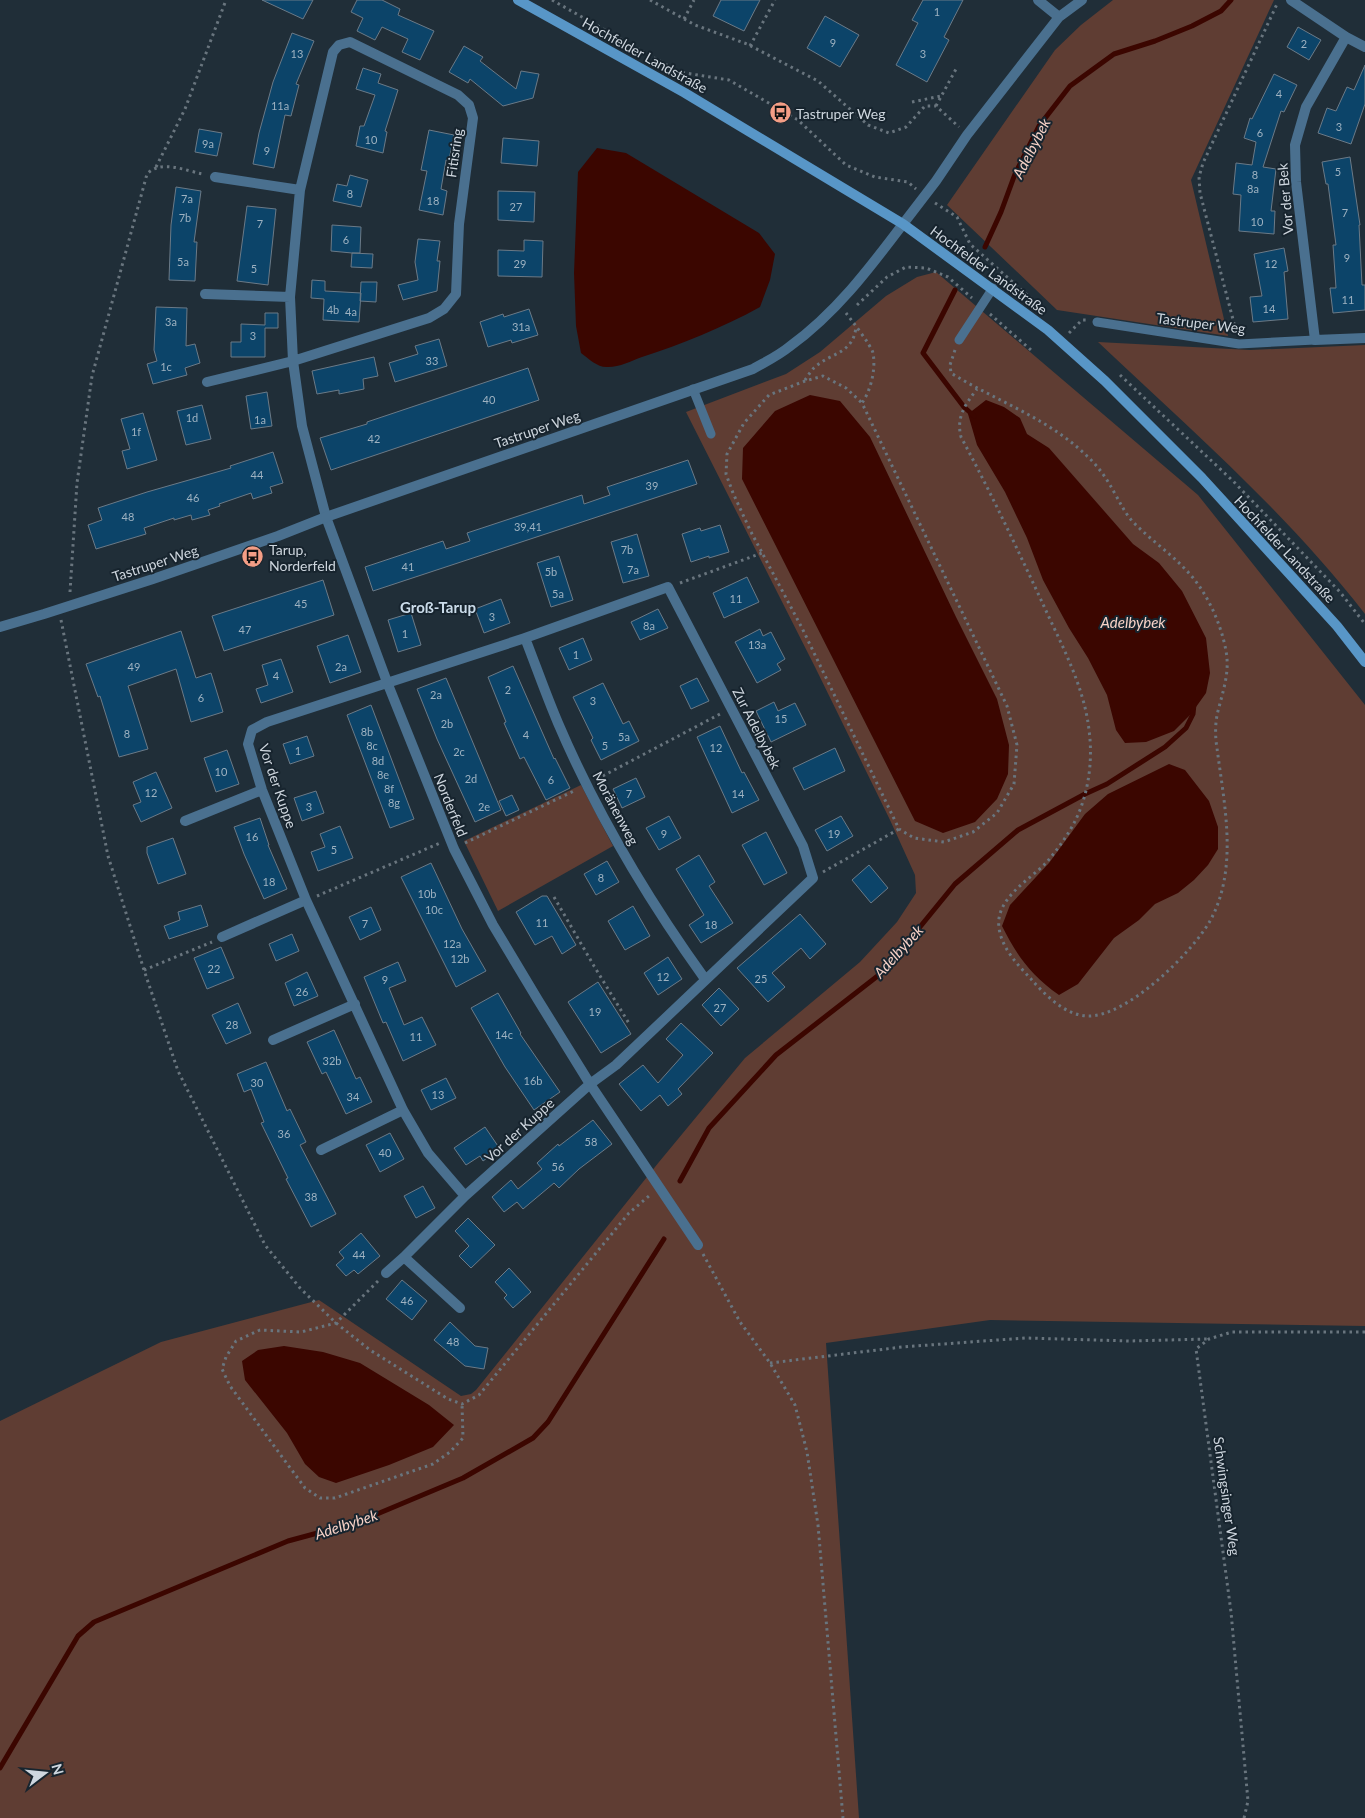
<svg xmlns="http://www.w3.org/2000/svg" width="1365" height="1818" font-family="Lato,sans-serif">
<rect width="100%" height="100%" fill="#202e38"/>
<!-- green -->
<path fill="#5f3d33" d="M1113 0H1274L1191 180 1228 336 1057 310 947 205 1055 50 1081 25Z
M936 272 1198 495 1365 705V1326L990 1320 826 1343 859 1818H0V1421L161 1342 319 1300 461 1396 471 1394 476 1390 659 1162 745 1058 860 962 897 922 916 893 915 875 890 820 815 667 686 412 786 374 820 352 886 296 917 277Z
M1098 342 1250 350 1365 345V614C1287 513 1190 429 1098 342Z
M581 785 613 846 498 911 464 841Z"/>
<!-- water -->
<path fill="#3b0600" d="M597 148 626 153 759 233 775 254 770 280 760 307C722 328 682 344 642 357 631 361 620 367 608 367 598 368 589 359 581 353L576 326 574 273 578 172Z
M810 395 840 401 870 437 956 617 997 699 1009 745 1008 774 997 799 975 822 943 833 915 821 742 479 743 448 775 411Z
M986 400 1004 407 1020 418 1027 434 1049 448 1133 544 1159 563 1182 591 1206 638 1210 673 1206 693 1191 714 1174 731 1146 742 1125 743 1116 730 1107 695 1088 658 1069 628 1043 580 1027 538 1005 492 977 445 968 414Z
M1169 764 1185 770 1209 801 1218 827V849L1208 865 1194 880 1178 893 1155 904 1139 920 1114 938 1078 984 1059 995C1031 975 1017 956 1002 926L1010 905 1049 863 1085 814 1108 794Z
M284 1346 323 1352 360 1363 429 1405 454 1425 433 1447 389 1465 336 1483 319 1477 305 1464 287 1433 245 1380 242 1361 258 1350Z"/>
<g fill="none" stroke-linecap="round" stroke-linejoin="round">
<!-- stream -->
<path stroke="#3b0600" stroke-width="5" d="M985 247 1001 212 1015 174 1039 126 1070 86 1114 54 1155 41 1192 26 1221 11 1231 0
M955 290 923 353 964 407 974 416
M680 1181 709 1128 776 1055 884 971 955 884 1018 830 1085 794 1107 784 1165 747 1186 728 1193 714 1194 704
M0 1768 78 1636 94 1622 288 1541 358 1522 463 1478 533 1438 548 1422 664 1239"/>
</g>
<!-- building -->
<path fill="#0c4469" stroke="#6b7a87" d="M262 0H313L303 19Z
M357 0H382L400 9 398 15 434 31 420 60 402 52 408 39 382 27 375 40 357 31 363 18 351 12Z
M721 0H760L744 31 713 16Z
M923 0H963L944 37 949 40 927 82 896 65 918 23 912 20Z
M825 16 859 35 840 67 807 48Z
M1298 27 1321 40 1309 60 1287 47Z
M292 33 314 41 296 84 299 85 291 116 285 115 274 168 253 164 259 133 273 82Z
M464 46 483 57 480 61 516 89 521 71 539 74 533 98 503 106 470 79 468 83 449 72Z
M1365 65V104L1351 144 1318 133 1327 108 1336 111 1347 87 1354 90Z
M363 68 381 74 378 83 398 90 385 131 387 132 383 153 356 146 360 126H364L375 95 356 89Z
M1274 74 1297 85 1284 112 1281 111 1263 167 1276 169 1271 211H1275L1274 234 1239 231 1241 195 1233 194 1236 163 1252 165 1256 142 1244 138 1250 118 1252 119Z
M199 129 222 133 217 156 195 152Z
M429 130 454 135 449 160H446L441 189 447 191 443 215 419 210 427 171 421 170Z
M503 138 539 141 537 166 501 163Z
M1350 157 1360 225H1359L1362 285H1365V310L1333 313 1330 288H1336L1333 245H1336L1328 184H1326L1322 162Z
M350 175 368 180 361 207 333 201 337 184 347 186Z
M176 187 201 191 194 242H197L195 281 169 280 171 225Z
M498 191 535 192 534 222 498 220Z
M247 206 276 209 268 285 237 281Z
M332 225 361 227 360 253H352L373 254 372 268 351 267 352 253 331 251Z
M418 239 440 241 437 261H440L437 291 403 300 398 285 418 280 415 262Z
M524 240 543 241 542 277 498 276V250L524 251Z
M1284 248 1288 271 1284 272 1288 319 1253 322 1250 297 1262 296 1254 254Z
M312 280 325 281V291L361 293 359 322 323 320 324 299 311 298Z
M361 282H377L376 302 360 301Z
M156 307 187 308 186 346 195 344 200 363 185 368 187 375 153 384 147 364 157 361 154 350Z
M529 309 538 335 512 343 511 340 488 347 480 322 503 314 504 317Z
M265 313H278V328H265V357H231V342H241V324L265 325Z
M439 339 447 366 395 382 389 363 418 354 415 346Z
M374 357 378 376 363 379 364 389 339 394V390L317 394 312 371Z
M528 368 539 400 331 470 320 438 367 424V422Z
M267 392 272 426 251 429 246 396Z
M202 405 211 439 186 445 177 411Z
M143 413 157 460 127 469 122 451 130 449 121 419Z
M273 452 283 483 270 487 272 493 253 499 251 493 219 504 220 506 208 510 210 515 192 520 191 515 174 520V518L144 528 146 534 96 549 88 525 102 520 98 508 147 492 231 468 230 466Z
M688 460 697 484 373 591 365 567 443 541 446 549 470 541 467 533 582 495 584 504 610 495 607 487Z
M720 525 729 552 709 558V556L691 562 682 534 700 528 701 531Z
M637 534 649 576 623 583 611 542Z
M559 556 573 600 551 607 537 563Z
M747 577 759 602 724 618 713 593Z
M323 580 334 615 224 651 212 616Z
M501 599 510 623 484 633 475 609Z
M658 609 668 628 640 640 631 622Z
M411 613 421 645 398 652 388 620Z
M760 629 763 636 771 632 785 659 777 664 781 670 757 683 735 642Z
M181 631 196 678 211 673 223 712 191 722 176 669 128 686 148 749 119 757 100 696 98 697 86 664Z
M348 635 361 672 330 683 317 646Z
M583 638 592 660 569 670 559 648Z
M281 659 293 692 261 703 256 689 268 685 262 665Z
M513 666 554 759 555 758 570 788 546 800 524 757 520 759 504 723 506 722 488 677Z
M446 678 501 810 475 822 437 739 417 689Z
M697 678 709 701 691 709 680 686Z
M603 683 623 724 629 721 639 741 601 760 591 740 593 738 573 697Z
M774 702 778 711 795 703 806 725 771 742 756 711Z
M371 705 414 819 390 828 347 715Z
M720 726 742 773 744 772 759 800 732 813 697 737Z
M307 736 314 756 290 764 283 744Z
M835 748 845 771 804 790 793 768Z
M227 750 239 784 216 792 204 758Z
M156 772 172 808 141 822 133 805 141 802 133 782Z
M636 778 645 797 622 808 613 789Z
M316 791 324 813 302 821 294 798Z
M512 795 519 810 506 816 499 801Z
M669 816 681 838 659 850 646 828Z
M841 816 853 836 827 851 815 830Z
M260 818 269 845H268L287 889 264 899 244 854 234 827Z
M340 826 353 858 318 871 311 852 325 847 320 834Z
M766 832 787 873 764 885 742 845Z
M173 838 186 874 158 884 147 853V847Z
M699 855 715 882 709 886 733 923 701 943 689 925 704 915 676 869Z
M607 861 619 882 596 895 584 874Z
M431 863 462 929 486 971 456 987 401 877Z
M869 865 888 888 871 903 852 880Z
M542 896H547L576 945 562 954 552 936 535 945 516 912Z
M201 905 208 926 169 939 164 926 180 920 178 912Z
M633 906 650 936 625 950 608 921Z
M371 907 381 930 360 940 349 917Z
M800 914 826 944 810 959 801 948 772 973 785 987 768 1002 737 968Z
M292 934 299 951 276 961 269 944Z
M221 947 234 978 207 989 194 958Z
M668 957 682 979 658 995 644 973Z
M398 962 406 981 389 988 404 1025 422 1017 436 1045 403 1061 386 1022 383 1023 364 977Z
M307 972 318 996 294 1006 285 983Z
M598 982 631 1034 601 1053 568 1002Z
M719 988 739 1009 721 1026 702 1005Z
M498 993 521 1033 520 1034 560 1092 534 1110 505 1067 471 1008Z
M238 1003 251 1033 226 1044 212 1015Z
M681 1023 713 1053 678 1089 682 1094 668 1106 660 1095 641 1111 619 1084 643 1065 658 1083 683 1055 666 1039Z
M334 1030 356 1079 360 1077 372 1102 346 1114 326 1072 322 1074 307 1042Z
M266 1062 287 1111 290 1109 306 1142 300 1145 336 1214 311 1227 286 1179 288 1178 261 1123 264 1122 251 1089 244 1092 237 1074Z
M446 1078 456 1098 431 1110 421 1090Z
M593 1120 612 1144 579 1169 559 1188 554 1183 523 1209 517 1202 504 1212 492 1197 511 1180 518 1189 542 1169 537 1163 558 1144 559 1146Z
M485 1127 500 1149 483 1161 480 1156 466 1165 454 1148Z
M390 1133 404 1159 380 1172 366 1145Z
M423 1186 435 1208 416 1218 404 1196Z
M468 1218 495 1245 471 1268 459 1256 469 1246 455 1231Z
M361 1233 380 1256 358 1274 354 1270 346 1276 336 1265 344 1258 339 1252Z
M509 1268 531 1292 513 1308 504 1298 507 1295 495 1282Z
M402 1280 427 1301 412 1320 386 1299Z
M450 1322 475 1346 488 1348 484 1369 465 1366 434 1340Z"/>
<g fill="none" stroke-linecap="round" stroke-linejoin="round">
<!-- path -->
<path stroke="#69757e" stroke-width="3" stroke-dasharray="2.5 4" stroke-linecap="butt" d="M552 0 679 72 729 80 798 120 846 165 875 177 908 182 916 189
M650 0 695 25 747 44 818 81 868 125 889 133 906 127 925 106H936L959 127
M684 19 694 0
M750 46 775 0
M912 102 941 96
M936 106 956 69
M156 167 185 109 226 0
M935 203 957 217 970 244 1036 303
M857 305 887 277 906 267 926 268 948 277 972 298
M846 313C852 321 871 345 873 353 876 369 871 390 862 403L1007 706 1017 745 1014 784 997 813 973 832 944 842 914 838 899 829 802 628 750 530 733 493 726 474 727 454 744 423 769 395 805 381 823 376 846 388 862 403
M990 314 1031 350
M1236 331 1200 193 1199 177 1203 163 1278 2
M1069 333 1082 320H1087
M955 350 950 365 951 373C996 401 1048 418 1087 456 1098 466 1107 479 1114 492 1121 504 1125 514 1135 524 1151 540 1170 553 1186 570 1206 590 1221 623 1226 651 1230 672 1223 691 1218 711 1215 722 1215 737 1217 748 1224 804 1239 868 1210 921 1192 953 1126 1018 1087 1016 1065 1015 1045 995 1031 979 1018 965 1002 949 999 928 995 899 1028 881 1046 863 1057 850 1069 834 1076 819 1089 792 1093 759 1089 730 1084 685 1060 642 1042 602 1016 546 990 491 961 437 956 417 965 405 977 389
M1120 375 1233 481 1340 592 1365 624
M805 380C808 376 811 370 815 367 832 352 853 354 856 327
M680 583 762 553
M70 592 77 483 92 376 147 174C161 159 186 171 203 174
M61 620 108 856 144 970 178 1071 265 1245 300 1288 336 1323 370 1350 448 1399 462 1404 479 1395 629 1213 649 1196
M597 779 720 714
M465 843 576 790
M823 872 899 829
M317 896 440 843
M554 897 594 966 630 1025
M144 970 212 942
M703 1254 740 1322 770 1363 795 1405 807 1452 818 1525 843 1818
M378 1281 336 1323 301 1332 260 1330 236 1341 226 1357 222 1369 230 1386 305 1488 320 1498H335L433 1464 450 1452 463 1438 462 1404
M770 1363 902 1347 1025 1338 1129 1341 1208 1339
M1244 1818 1248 1801 1231 1612 1196 1349 1209 1339 1232 1332H1365"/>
<!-- service -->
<path stroke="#4a708f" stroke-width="9" d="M1097 322 1239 344 1315 340
M959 340 993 288
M693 389 711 434"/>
<!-- minor -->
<path stroke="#4a708f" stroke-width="10" d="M1038 0 1059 17
M1291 0 1346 37 1365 47
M1346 37 1306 107 1295 145 1296 182 1315 340 1365 338
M215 177 300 190
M903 224 936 181 967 135 1059 17 1082 0
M205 294 290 297
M207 382 293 361 429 318 444 309 456 294 459 224 473 118 469 105 458 95 350 42 339 45 333 52 300 190 290 297 293 361 302 426 326 517 387 682 454 849 493 925 538 1000 590 1084 698 1245
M525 638C536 666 546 695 558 723 596 812 649 901 705 979
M185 821 262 790
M222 937 306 900
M273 1040 355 1004
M321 1150 403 1110
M404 1257 460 1308
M386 1273 404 1257 465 1196 590 1084 616 1065 813 878 803 846 668 587 525 638 267 722 252 730 248 744 262 790 306 900 403 1110 428 1153 465 1196"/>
<!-- tertiary -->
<path stroke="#4a708f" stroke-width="10" d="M0 627 44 614 153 579 278 536 326 517 753 369C765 362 778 356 789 347 835 314 869 269 903 224"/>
<!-- secondary -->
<path stroke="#5896c7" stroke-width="10" d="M518 0 685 93 903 224 1048 330 1105 381 1202 478 1337 626 1365 662"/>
</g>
<!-- icons -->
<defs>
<symbol id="bus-disc" viewBox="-11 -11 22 22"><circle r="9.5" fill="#f49e86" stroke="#17242e"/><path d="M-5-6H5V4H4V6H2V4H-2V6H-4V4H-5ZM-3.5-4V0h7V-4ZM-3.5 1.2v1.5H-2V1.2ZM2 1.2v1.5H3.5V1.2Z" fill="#111"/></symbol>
</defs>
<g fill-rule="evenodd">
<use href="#bus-disc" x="768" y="100" width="25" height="25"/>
<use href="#bus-disc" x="240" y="544" width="25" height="25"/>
</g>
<g text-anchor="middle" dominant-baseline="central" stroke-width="4" stroke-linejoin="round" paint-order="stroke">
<!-- number labels -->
<g font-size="11" fill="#9eb2c1">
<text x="937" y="11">1</text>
<text x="833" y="42">9</text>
<text x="1304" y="43">2</text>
<text x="297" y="53">13</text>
<text x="923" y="53">3</text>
<text x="1279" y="93">4</text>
<text x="280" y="105">11a</text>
<text x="1339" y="126">3</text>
<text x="1260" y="132">6</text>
<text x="371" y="139">10</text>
<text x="208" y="143">9a</text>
<text x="267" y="150">9</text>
<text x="1338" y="171">5</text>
<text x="1255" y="174">8</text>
<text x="1253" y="188">8a</text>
<text x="350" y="193">8</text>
<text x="187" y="198">7a</text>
<text x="433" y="200">18</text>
<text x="516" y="206">27</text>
<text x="1345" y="212">7</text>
<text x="185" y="217">7b</text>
<text x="1257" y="221">10</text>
<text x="260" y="223">7</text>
<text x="346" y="239">6</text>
<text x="1347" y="257">9</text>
<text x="183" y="261">5a</text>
<text x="520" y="263">29</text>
<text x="1271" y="263">12</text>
<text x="254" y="268">5</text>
<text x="1348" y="299">11</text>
<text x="1269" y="308">14</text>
<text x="333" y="309">4b</text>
<text x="351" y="311">4a</text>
<text x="171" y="321">3a</text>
<text x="521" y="326">31a</text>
<text x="253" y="335">3</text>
<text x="432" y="360">33</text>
<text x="166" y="366">1c</text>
<text x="489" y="399">40</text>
<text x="192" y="417">1d</text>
<text x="260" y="419">1a</text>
<text x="136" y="431">1f</text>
<text x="374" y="438">42</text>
<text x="257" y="474">44</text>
<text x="652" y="485">39</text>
<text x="193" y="497">46</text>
<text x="128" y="516">48</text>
<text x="528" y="526">39,41</text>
<text x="627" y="549">7b</text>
<text x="408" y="566">41</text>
<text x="633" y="569">7a</text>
<text x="551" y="571">5b</text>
<text x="558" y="593">5a</text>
<text x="736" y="598">11</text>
<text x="301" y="603">45</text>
<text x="492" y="616">3</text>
<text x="649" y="625">8a</text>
<text x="245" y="629">47</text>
<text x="405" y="633">1</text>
<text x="757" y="644">13a</text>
<text x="576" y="654">1</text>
<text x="134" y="666">49</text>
<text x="341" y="666">2a</text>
<text x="276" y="675">4</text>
<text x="508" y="689">2</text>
<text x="436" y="694">2a</text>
<text x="201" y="697">6</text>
<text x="593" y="700">3</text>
<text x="781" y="718">15</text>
<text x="447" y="723">2b</text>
<text x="367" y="731">8b</text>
<text x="127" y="733">8</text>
<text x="526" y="734">4</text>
<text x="624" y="736">5a</text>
<text x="372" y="745">8c</text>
<text x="605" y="745">5</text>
<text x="716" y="747">12</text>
<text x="298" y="750">1</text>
<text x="459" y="751">2c</text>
<text x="378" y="760">8d</text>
<text x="221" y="771">10</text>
<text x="383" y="774">8e</text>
<text x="471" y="778">2d</text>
<text x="551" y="779">6</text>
<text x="389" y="788">8f</text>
<text x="151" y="792">12</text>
<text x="629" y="793">7</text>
<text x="738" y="793">14</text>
<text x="394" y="802">8g</text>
<text x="309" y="806">3</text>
<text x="484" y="806">2e</text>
<text x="664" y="833">9</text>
<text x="834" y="833">19</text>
<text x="252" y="836">16</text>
<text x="334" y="849">5</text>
<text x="601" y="877">8</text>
<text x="269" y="881">18</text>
<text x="427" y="893">10b</text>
<text x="434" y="909">10c</text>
<text x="542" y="922">11</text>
<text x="365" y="923">7</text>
<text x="711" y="924">18</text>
<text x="452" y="943">12a</text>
<text x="460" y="958">12b</text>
<text x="214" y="968">22</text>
<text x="663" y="976">12</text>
<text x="761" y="978">25</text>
<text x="385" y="979">9</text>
<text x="302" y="991">26</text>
<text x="720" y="1007">27</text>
<text x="595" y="1011">19</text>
<text x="232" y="1024">28</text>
<text x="504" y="1034">14c</text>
<text x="416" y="1036">11</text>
<text x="332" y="1060">32b</text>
<text x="533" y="1080">16b</text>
<text x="257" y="1082">30</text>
<text x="438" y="1094">13</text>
<text x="353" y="1096">34</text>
<text x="284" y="1133">36</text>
<text x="591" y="1141">58</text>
<text x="385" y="1152">40</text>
<text x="558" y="1166">56</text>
<text x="311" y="1196">38</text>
<text x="359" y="1254">44</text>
<text x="407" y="1300">46</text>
<text x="453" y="1341">48</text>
</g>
<!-- street labels -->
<g font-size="14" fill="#ced6de" stroke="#17242e">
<text transform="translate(645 55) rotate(29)">Hochfelder Landstraße</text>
<text transform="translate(454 153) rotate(-82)">Fitisring</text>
<text transform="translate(1285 199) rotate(-95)">Vor der Bek</text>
<text transform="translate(989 270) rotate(36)">Hochfelder Landstraße</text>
<text transform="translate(1201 323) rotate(7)">Tastruper Weg</text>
<text transform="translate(537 429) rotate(-19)">Tastruper Weg</text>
<text transform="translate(1285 549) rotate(47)">Hochfelder Landstraße</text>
<text transform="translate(155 563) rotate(-18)">Tastruper Weg</text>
<text transform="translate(757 728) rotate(63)">Zur Adelbybek</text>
<text transform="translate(278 786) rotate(71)">Vor der Kuppe</text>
<text transform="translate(451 805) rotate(68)">Norderfeld</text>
<text transform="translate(616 808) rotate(62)">Moränenweg</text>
<text transform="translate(519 1130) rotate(-42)">Vor der Kuppe</text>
<text transform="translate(1227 1496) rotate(82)">Schwingsinger Weg</text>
</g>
<!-- poi labels -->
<g font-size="14" fill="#ced6de" stroke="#17242e" text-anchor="start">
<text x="796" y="113">Tastruper Weg</text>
<text x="269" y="549">Tarup,<tspan x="269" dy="16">Norderfeld</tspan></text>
</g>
<!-- water labels -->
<g font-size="15" font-style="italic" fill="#f8d2c7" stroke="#17242e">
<text transform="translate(1031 148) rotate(-63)">Adelbybek</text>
<text x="1133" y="622">Adelbybek</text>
<text transform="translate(898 951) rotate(-48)">Adelbybek</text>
<text transform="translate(346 1524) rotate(-18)">Adelbybek</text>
</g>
<!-- neighbourhood labels -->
<g font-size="15" font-weight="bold" fill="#cadbe9" stroke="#17242e">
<text x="438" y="607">Groß-Tarup</text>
</g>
</g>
<!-- north arrow -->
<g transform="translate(45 1773) rotate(74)" stroke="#17242e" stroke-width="4" paint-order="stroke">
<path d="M0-4L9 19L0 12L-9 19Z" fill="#ced6de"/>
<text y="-8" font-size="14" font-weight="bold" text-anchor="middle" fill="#ced6de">N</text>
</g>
</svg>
